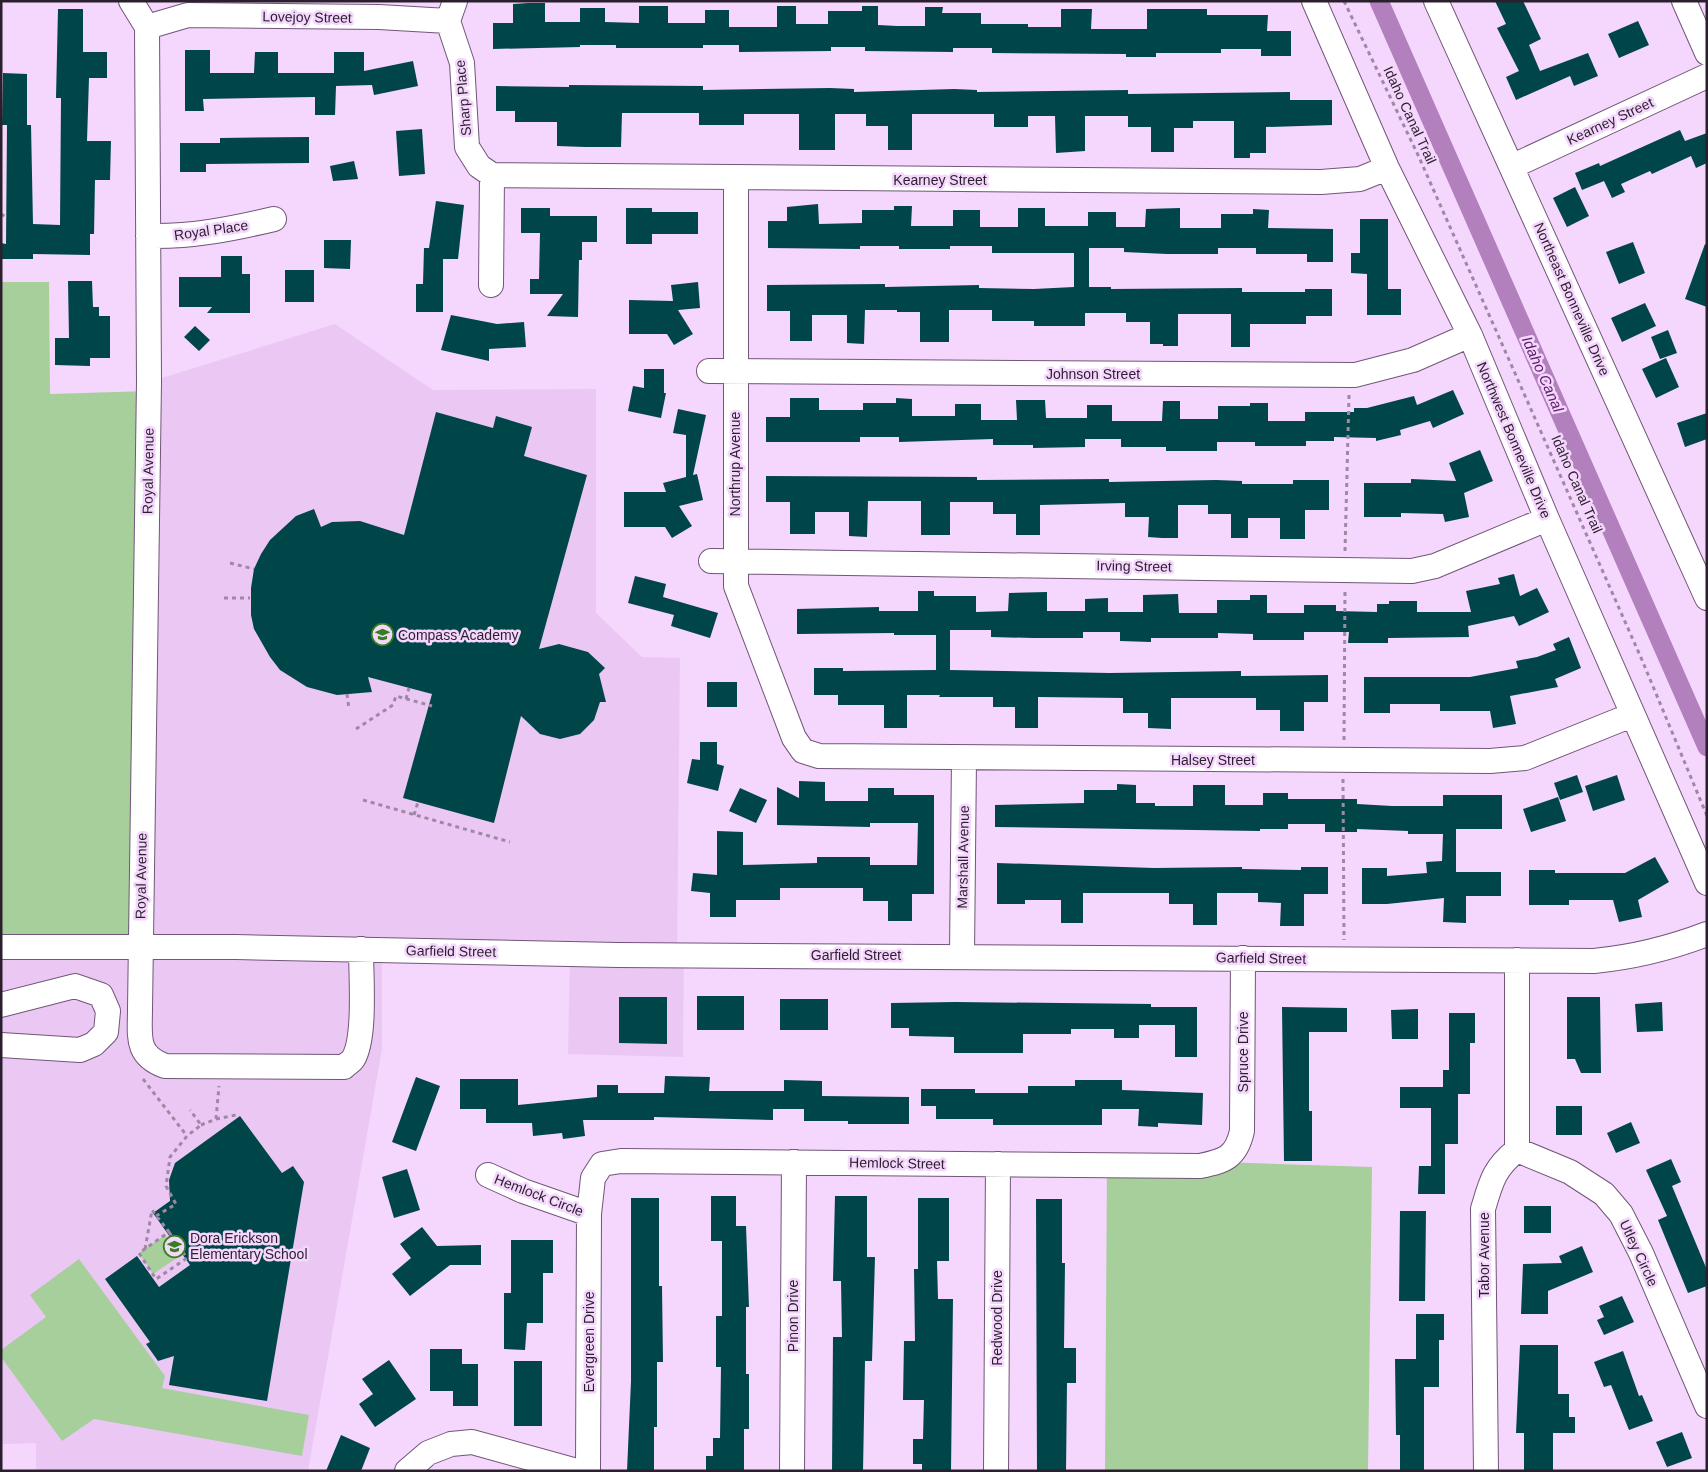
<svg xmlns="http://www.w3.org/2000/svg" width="1708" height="1472" font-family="Helvetica,sans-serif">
<rect width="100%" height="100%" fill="#f5d6fd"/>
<!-- built -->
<path fill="#ebc8f4" d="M335 324 433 390 596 389V613L642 657 680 658 677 955H684L683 1057 568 1054 570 954 382 950V1049L308 1471H36V1443L1 1444V947L149 382Z"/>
<!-- green -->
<path fill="#a6cf9b" d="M1 282H49L50 394 149 391 140 946 1 947Z
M1220 1162 1372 1167 1368 1471H1105L1107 1165Z
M165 1235 180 1256 153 1274 139 1253Z
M79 1259 165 1376 162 1388 309 1415 302 1456 94 1419 62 1441 1 1357V1350L46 1317 30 1295Z"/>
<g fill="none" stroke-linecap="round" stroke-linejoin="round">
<!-- canal -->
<path stroke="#b180bd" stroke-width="19" d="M1379 1 1707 747"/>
</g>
<!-- building -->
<path fill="#004548" d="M1495 1H1523L1541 39 1529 45 1540 71 1588 53 1598 76 1574 86 1570 76 1516 100 1506 77 1519 71 1497 28 1506 24Z
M528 3H545V22H580V8H605V22L639 23V6H668V23H705V10H729V27H777V6H796V24H828V11H862V6H878V25L897 26H925V7H943L942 13H981V24H1028V27H1061V9H1092L1091 29H1147V9H1207V15H1268L1267 31H1291V56H1261V49H1221V53H1156V57H1126V54L992 53V48H953V52L865 51V47H831V51L739 52V45H703V48H616V45H580V47L493 49V23H513V4Z
M58 9H83V52H107V78H89L87 141H111L110 180H95L94 234H90V255L33 254V259H1V243L6 244 7 125H2L3 73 27 74V125H31L33 224 60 225 61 98H56Z
M1638 21 1649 45 1619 58 1608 34Z
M185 50H210V73H254L255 52H278V73H334V52H364V71L413 61 418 86 374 95 372 85 336 86 335 115H315V97L203 99 204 111H185Z
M569 85 703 86V90L830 88 854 89V92L954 89 977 90V92L1128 90V94L1290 92V100H1332V125L1266 127V153H1250V158H1234V121H1193V128H1174V152H1151V127H1128V116H1085V151L1056 153 1055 116H1028V127H994V114H912V150H888V126H866V114H835V150H799V114H744V125H699V113H622L621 147H585L557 146V122H515V111H496V86L569 87Z
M422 129 425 174 399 176 396 131Z
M1680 130 1685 141 1707 133V163L1696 168 1691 156 1652 174 1650 171 1621 184 1625 192 1612 198 1604 181 1582 190 1575 173 1599 163 1600 166Z
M309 137V163L206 164V172H180V143H220V138Z
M354 161 358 179 333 181 330 166Z
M1575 187 1589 216 1567 227 1553 198Z
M436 201 464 205 458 259H443V312H416V284H423L424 248H429Z
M818 204 819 224 862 223V210H894V206H912L911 226H953V210H980V227H1018V208H1045V226H1088V212H1116V227H1145L1146 209 1180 208V228H1221V214H1253V209L1269 210 1268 228 1333 229V262H1307V254H1256V248H1218V254H1167L1124 252V248H1089V287H1111V289L1242 288V292H1305V289H1332V316H1306V324H1250V347H1231V314H1178V346H1163V344H1150V322H1126V313H1085V326H1034V321H992V310H949V342H920V312H897V310H865L864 344 847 343V315H812V341H790V311H767V285L885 284V287L979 285V288L1034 289 1074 287V253H992V246H950V249H899V246H860V249L768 248V221H787V207Z
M521 208H550V216H597V242H582V260H579L578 317 547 316 563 294H530V279H539L540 233H521Z
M626 208H652V212H698V234H652V244H626Z
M1360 219H1388V289H1401V315H1367V274L1351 273V253H1360Z
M324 240H351L350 269 324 268Z
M1633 242 1645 273 1619 284 1606 252Z
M1705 244 1707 245V307L1685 299Z
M221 256H242V274H250V313H207L212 307H179V277H221Z
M285 270H314V302H285Z
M68 281H92L93 307H99V316H110V358H90V366L55 365V338H69Z
M698 282 700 308 678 310 693 334 674 345 667 334H629V300L673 301 671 285Z
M1645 303 1656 326 1622 342 1611 318Z
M451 315 497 324 524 322 526 347 489 349V361L441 350Z
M195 326 210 340 199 351 184 337Z
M1668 330 1677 353 1660 359 1651 337Z
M1666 358 1679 387 1656 398 1642 369Z
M644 369H664V393H666L661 418 628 411 633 386 644 388Z
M1453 390 1464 414 1433 428 1430 421 1400 430 1401 435 1376 441V438L1334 437V441H1306V446H1255V442H1217V451H1166V447H1121V439H1085V447L1033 448V445H993V439L899 442V437H860V442H766V417H790V398H819V410H863V403H896V398L912 399V416H955V404H981V420H1017L1016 400H1045L1046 418H1087V405H1112V421H1162L1163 401H1180V419H1218V406H1250V403H1268V421H1305V412H1354V408H1367L1414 396 1417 405Z
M678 409 706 415 693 475 697 474 703 500 679 506 692 526 672 538 665 527H624V492H666L663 483 686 477V435L673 433Z
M436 412 493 428 496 416 532 427 524 456 587 475 539 649 559 644 588 652 605 668 599 674 606 702H600L594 720 580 734 560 739 540 734 521 716 494 823 403 798 432 694 368 677 372 692 337 695 307 687 280 670 270 657 254 629 251 615V588L254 569 261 554 270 540 296 516 314 509 321 527 332 522 360 521 404 535Z
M1707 413V439L1685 447 1677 423Z
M1480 450 1493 481 1464 493 1469 517 1445 522 1443 514 1401 513V517H1364V483H1411V479L1456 481 1449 463Z
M766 476 977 477V480L1109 479V482L1216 480 1242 481V484H1293V480H1329V510H1305V539H1280V518H1248V538H1231V514H1208V505H1178V538H1162L1148 537 1149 517H1125V503L1040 505V535H1016V514H993V502H950V535H921V501H868L867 537 849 536V512H815V534H790V502H766Z
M1514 574 1520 596 1537 588 1549 612 1519 626 1514 616 1468 626 1469 637 1388 638V643H1348L1349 632H1304V640H1253V634L1218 633V638H1151V642L1120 641V632H1083V638H1033L991 637V630H950V670L1110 673 1241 671V676L1328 675V702H1304V731H1280V710H1256V698H1171V729L1148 728V713H1123V698L1038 697V728H1015V707H993V697H939L940 695H907V728H884V705H838V695H814V668H843V671L936 670V635H894V633L797 634V609L879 607V611H918V591H934V596H976V612L1008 611 1009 593 1047 592V611H1085V599L1108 598V612H1143V595L1178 594 1179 613H1217V600H1250V595H1267V613H1304V605H1336V611L1377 612V604H1389V601H1417V612H1471L1466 591 1500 584 1498 578Z
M635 576 666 584 663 597 718 613 710 638 671 626 674 615 628 603Z
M1569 637 1581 668 1555 679 1558 687 1510 696 1516 724 1493 728 1490 711H1440V704H1390V713H1364V677H1470L1518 668 1516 661 1537 657 1556 650 1553 644Z
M707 682H737V707H707Z
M700 742H717V764L724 766 718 791 687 783 692 759 700 760Z
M1577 775 1583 792 1560 800 1554 783Z
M1617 775 1625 800 1593 811 1585 786Z
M799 781 825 782V801H868V788H894V795H934V894H912V921H888V901H863V888H780V900H736V917H710V893L691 891 693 873 717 875V831L743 832V865L817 863V857H870V865H917L918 823H870V827L777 825V787L799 798Z
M1117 784 1136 785V803H1155V806H1193V785H1225V805H1263V793H1288V799H1357V804L1392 806H1443V795H1502V829H1456V872H1501V896H1466V923L1443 922 1444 898 1387 904H1362V868H1387V876L1427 873 1426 862 1442 861 1443 834H1408V831L1357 829V832H1325V824H1288V829H1260V831L995 827V805L1084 803V790H1117Z
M740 788 767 800 756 823 729 811Z
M1558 797 1566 821 1531 832 1523 809Z
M1655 857 1669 882 1638 900 1642 917 1619 922 1613 900H1569V905H1529V870H1555V873H1625Z
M997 863 1154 868 1242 867V869L1301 870V867H1328V894H1304V926H1280L1281 903 1258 902V893H1217V925H1193V904H1169V893H1083V923H1061V900H1025V904H997Z
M697 996H744V1030H697Z
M619 997H667V1044L619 1043Z
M1567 997H1600L1601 1073H1581L1575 1059H1567Z
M780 999H828V1030H780Z
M955 1002 1151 1004V1007H1197V1057H1175V1025H1139V1038H1114V1029H1071V1034H1023V1053H954V1037L909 1036V1028H891V1003Z
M1662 1002 1663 1031 1637 1032 1635 1004Z
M1282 1007 1347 1008V1032H1309V1111H1312V1161H1284Z
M1418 1009V1039H1392L1391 1010Z
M1449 1013H1475V1043H1470V1094H1458V1144H1445V1194H1418L1419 1166H1431V1108H1400V1087H1443V1070H1449Z
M665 1076 710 1077 709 1091H784V1080L822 1081V1096L909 1097V1124H848V1121H804V1109H773V1120L654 1117V1120H583L585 1136 563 1139 562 1133 533 1136 532 1123H486V1109H460V1079H518V1105L597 1097V1085H618V1093H664Z
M416 1077 440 1086 416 1151 392 1142Z
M1075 1080H1122V1090L1203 1093 1202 1125 1158 1123V1127L1138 1126 1139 1109H1102V1125H993V1119H936V1106H921V1089H975V1093H1028V1086H1075Z
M1556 1106H1582V1135H1556Z
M240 1116 282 1173 293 1166 304 1182 267 1401 169 1385 174 1356 158 1361 146 1344 150 1342 105 1279 137 1256 159 1287 190 1265 153 1213 170 1201 169 1180 175 1163Z
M1631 1122 1640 1143 1616 1153 1607 1133Z
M1671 1159 1681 1182 1672 1186 1707 1270V1286L1688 1293 1658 1220 1667 1216 1646 1170Z
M407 1169 420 1210 394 1218 382 1177Z
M711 1196H736V1226H746L749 1307H746V1374H749V1429H744V1471H706V1456H713V1438H720L721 1367H716V1316H722V1241H711Z
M835 1196H867V1257H875L872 1361H865L863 1471H832L833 1337H842L841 1281H833Z
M631 1198H659V1286H662L663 1362H657V1427H654V1471H627L631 1381Z
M918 1198H949V1261H937L938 1299H953L951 1471H922V1464H913V1439H923L924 1400H903L904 1341H915L914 1269H918Z
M1036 1199H1062V1263H1065L1064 1348H1076V1383H1067L1066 1471H1037Z
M1524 1206H1551V1233H1524Z
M1400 1211H1426L1425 1301H1399Z
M422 1227 437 1246 481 1245V1265H450L410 1296 392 1274 411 1258 400 1244Z
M511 1240H553V1273H543V1323H527L525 1350 504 1349V1293H511Z
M1582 1246 1593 1272 1548 1291V1314H1521L1523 1264 1562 1263 1559 1256Z
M1622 1296 1634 1322 1604 1335 1597 1320 1604 1317 1599 1306Z
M1416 1314H1444V1340H1439V1387H1424V1471H1400V1435H1396L1395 1359H1416Z
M1520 1345H1558V1394H1569V1417H1575V1433H1553V1471H1524V1433H1516Z
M430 1349H462V1364H478V1406H453V1391H430Z
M1623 1351 1639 1396 1642 1395 1653 1421 1629 1430 1611 1385 1604 1387 1594 1362Z
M389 1360 416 1399 375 1427 359 1404 373 1394 362 1379Z
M514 1361H542V1426H514Z
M1682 1432 1692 1458 1667 1467 1656 1442Z
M341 1435 370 1448 361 1471H326Z"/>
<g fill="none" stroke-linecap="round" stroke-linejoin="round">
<defs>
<path id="minor" d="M131 1 147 27 149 382 140 1009C140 1036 135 1055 165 1066L344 1067C347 1064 351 1062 353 1059 366 1039 361 975 361 949
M1314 1 1387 168 1470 335 1547 519 1707 883
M1436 1 1707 598
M1684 1 1707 53
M448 21 462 63 467 147 479 166 492 175 491 285
M448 21 455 1
M147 27 188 15 379 17 448 21
M1513 166 1707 76
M492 175 1321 182 1360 179 1387 168
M736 179V586L794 738 803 751 819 756 1490 761 1525 758 1632 715
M148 236C191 237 232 229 274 219
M709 371 1355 375 1413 360 1470 335
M711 561 1412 571 1435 566 1547 519
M1 947H236L618 955 1594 961C1635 957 1668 949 1707 934
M962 955 964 758
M1 1005 75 986 101 995 108 1011 106 1032 94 1044 80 1050 1 1045
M1517 1150 1570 1172 1604 1194 1621 1214 1641 1253 1707 1406
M488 1175 523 1191 589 1214
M407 1471 428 1453 451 1444 472 1442 577 1471
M588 1471 589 1214 593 1178 602 1164 621 1161 1200 1166C1224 1161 1236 1158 1242 1131L1243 958
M792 1471 794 1162
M996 1471 998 1164
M1486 1471 1483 1209C1491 1182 1494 1168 1517 1150V960"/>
</defs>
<!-- minor casing -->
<use href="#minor" stroke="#715678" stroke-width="26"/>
<!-- path -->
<path stroke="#9f88a4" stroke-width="3" stroke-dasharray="4 4" stroke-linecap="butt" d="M1344 1 1418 155 1518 380 1642 660 1707 816
M1 100H3
M1 214 6 217
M1345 551 1349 395
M230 563 254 569
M224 598H250
M347 694 349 709
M406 699 409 688
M356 729 393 705 396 696 432 706
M1344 740 1345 589
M1343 779 1344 940
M363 800 510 842
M414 815 418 802
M143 1079 187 1136
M216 1119 236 1115
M201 1125 216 1119 219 1086
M156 1216 176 1204 166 1186 170 1157 187 1136 201 1125 190 1110
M169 1232 187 1258 156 1279 139 1253Z
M145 1249 152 1210 169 1232"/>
<!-- minor -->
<use href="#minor" stroke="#fff" stroke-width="24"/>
</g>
<!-- icons -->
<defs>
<symbol id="school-ring" viewBox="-11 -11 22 22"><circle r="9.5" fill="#f5d6fd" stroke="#377d21" stroke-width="1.5"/><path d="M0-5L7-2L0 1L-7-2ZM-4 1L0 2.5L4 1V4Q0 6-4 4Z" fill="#377d21"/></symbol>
</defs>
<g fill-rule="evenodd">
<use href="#school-ring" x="370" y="622" width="25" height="25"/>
<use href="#school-ring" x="162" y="1234" width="25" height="25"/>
</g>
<g text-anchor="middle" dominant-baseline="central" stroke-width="5" stroke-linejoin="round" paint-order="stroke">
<!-- street labels -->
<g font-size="14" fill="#2a1f2d" stroke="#f5d6fd">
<text transform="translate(307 17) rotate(1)">Lovejoy Street</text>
<text transform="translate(463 98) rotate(-95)">Sharp Place</text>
<text transform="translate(1410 115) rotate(65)">Idaho Canal Trail</text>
<text transform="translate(1610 121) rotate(-25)">Kearney Street</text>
<text x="940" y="180">Kearney Street</text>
<text transform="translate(211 230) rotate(-8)">Royal Place</text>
<text transform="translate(1572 299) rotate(66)">Northeast Bonneville Drive</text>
<text x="1093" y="374">Johnson Street</text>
<text transform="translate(1514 440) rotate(67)">Northwest Bonneville Drive</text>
<text transform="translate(735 464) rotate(-90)">Northrup Avenue</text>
<text transform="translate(148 471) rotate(-89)">Royal Avenue</text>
<text transform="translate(1577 484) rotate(66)">Idaho Canal Trail</text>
<text transform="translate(1134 566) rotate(1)">Irving Street</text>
<text x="1213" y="760">Halsey Street</text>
<text transform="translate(963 857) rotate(-89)">Marshall Avenue</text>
<text transform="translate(141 876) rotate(-89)">Royal Avenue</text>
<text transform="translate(451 951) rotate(1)">Garfield Street</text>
<text x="856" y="955">Garfield Street</text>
<text transform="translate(1261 958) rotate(1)">Garfield Street</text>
<text transform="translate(1243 1052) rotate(-90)">Spruce Drive</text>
<text transform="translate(897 1163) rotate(1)">Hemlock Street</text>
<text transform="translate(539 1195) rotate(21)">Hemlock Circle</text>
<text transform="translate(1639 1253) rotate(65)">Utley Circle</text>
<text transform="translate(1484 1255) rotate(-90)">Tabor Avenue</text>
<text transform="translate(793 1316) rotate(-90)">Pinon Drive</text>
<text transform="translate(997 1318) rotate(-90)">Redwood Drive</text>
<text transform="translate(589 1342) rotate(-90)">Evergreen Drive</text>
</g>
<!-- poi labels -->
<g font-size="14" fill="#2a1f2d" stroke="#f5d6fd" text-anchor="start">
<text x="398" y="635">Compass Academy</text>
<text x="190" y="1238">Dora Erickson<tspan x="190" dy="16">Elementary School</tspan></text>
</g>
<!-- water labels -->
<g font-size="15" font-style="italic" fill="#5e226c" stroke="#f5d6fd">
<text transform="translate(1543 374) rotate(66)">Idaho Canal</text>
</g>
</g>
<!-- border -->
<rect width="1708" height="1472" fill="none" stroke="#2a1f2d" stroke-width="5"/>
</svg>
